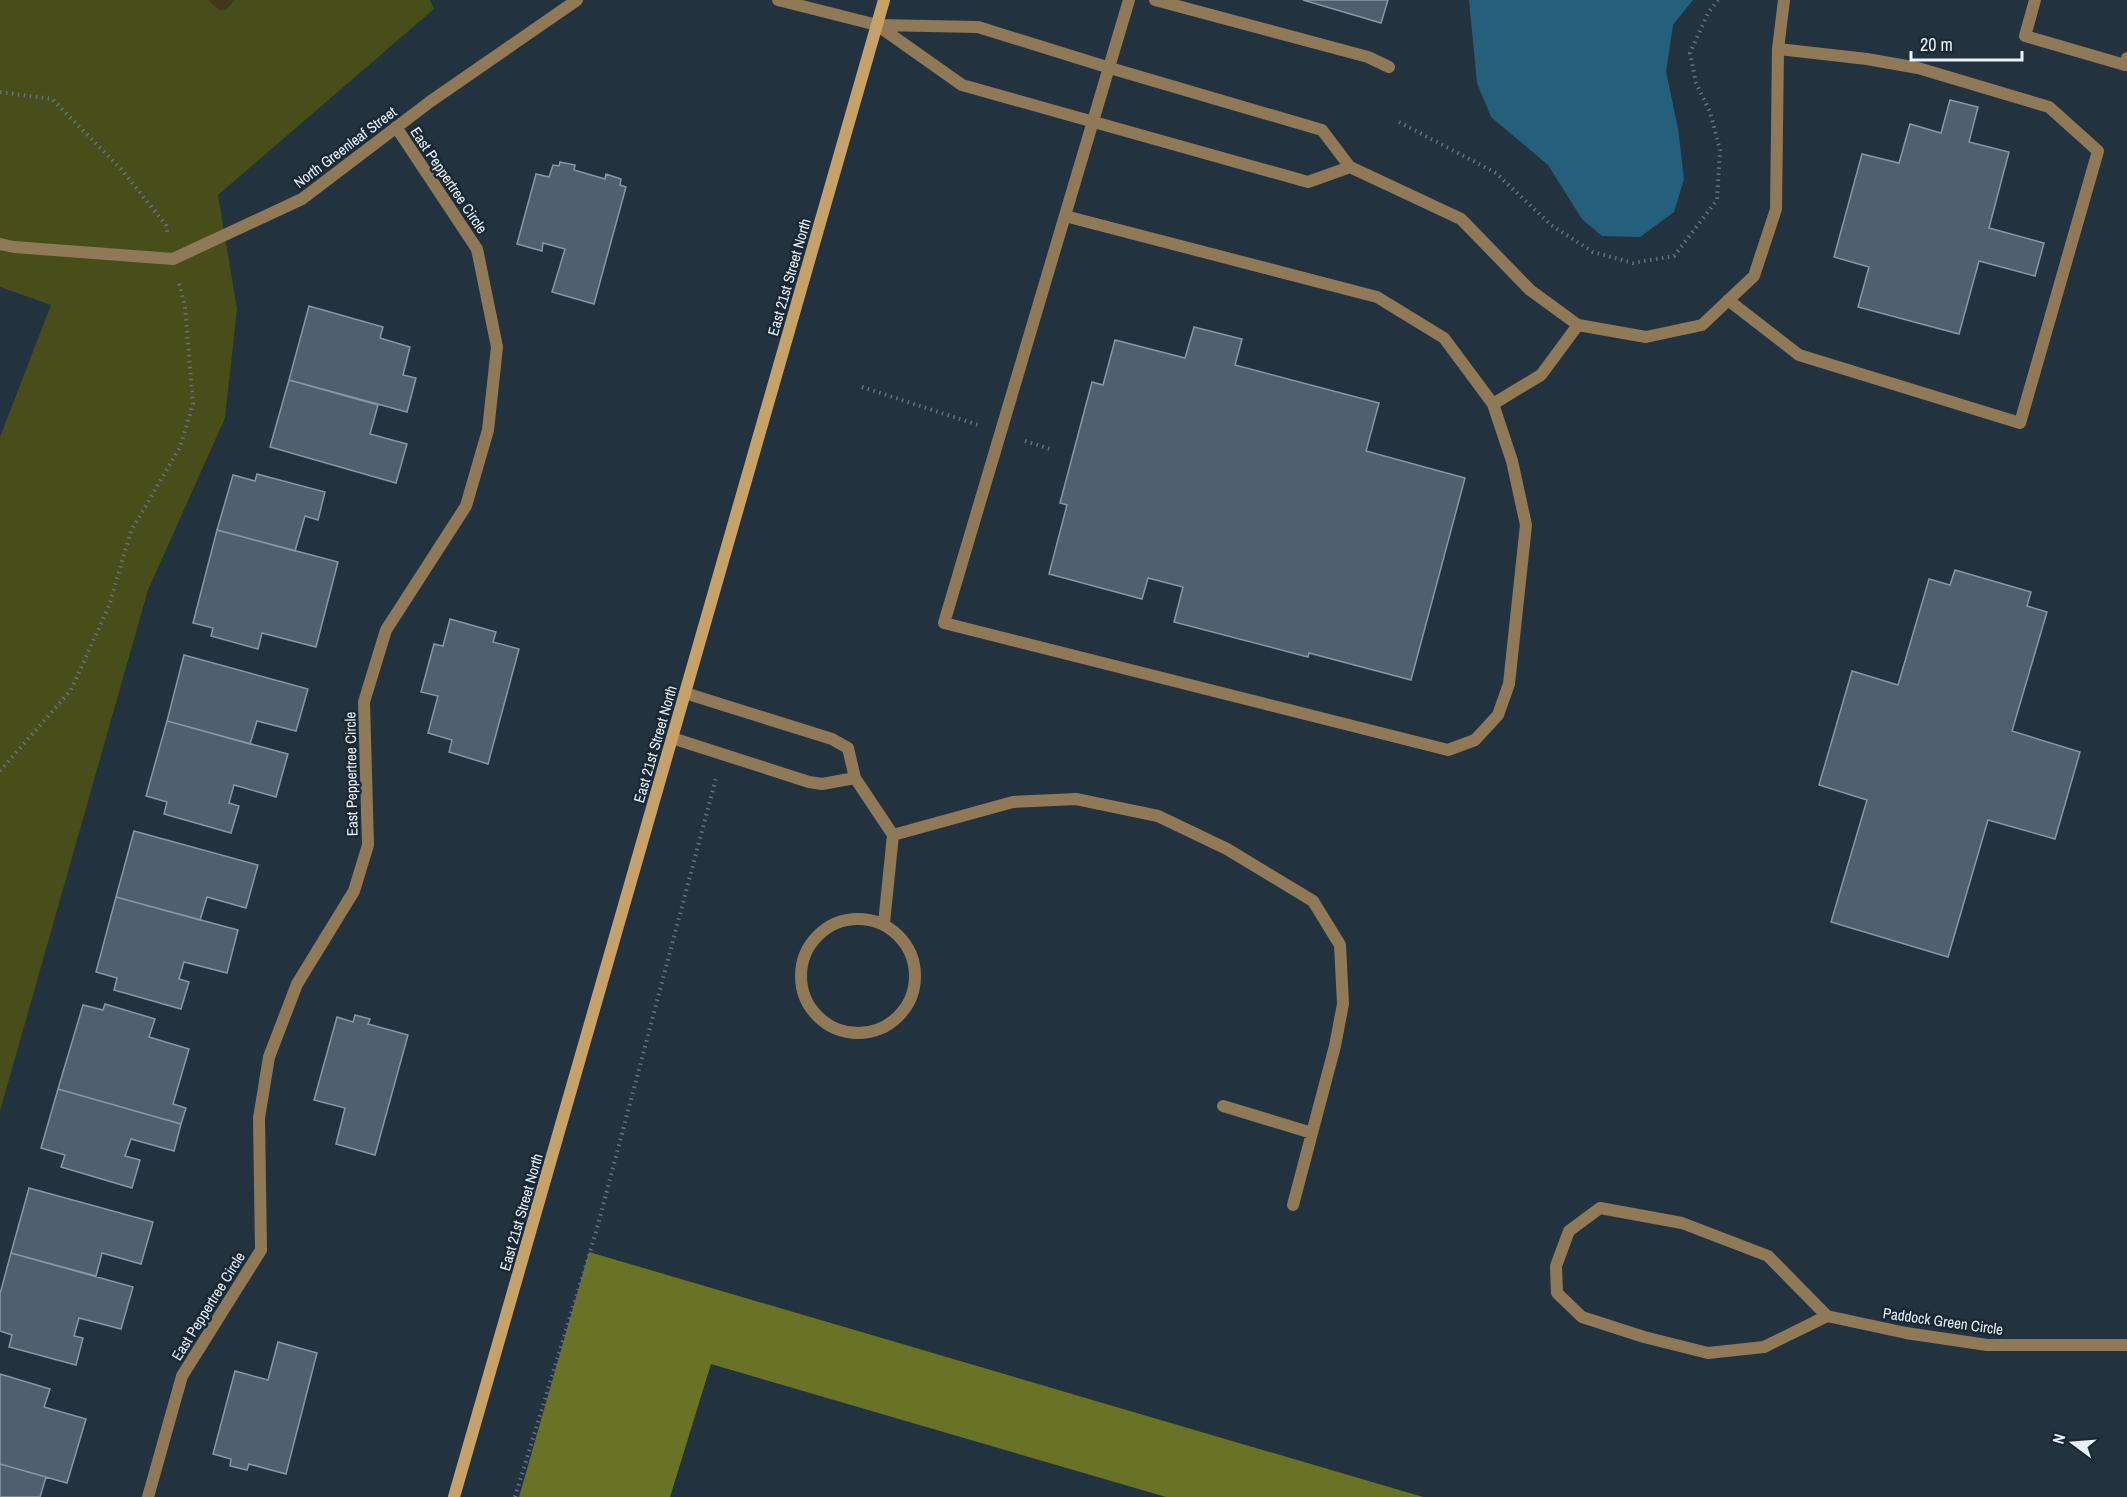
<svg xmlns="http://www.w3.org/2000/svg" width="2127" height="1497" font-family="'Archivo Narrow',sans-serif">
<rect width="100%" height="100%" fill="#23323f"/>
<!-- green -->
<path fill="#474e19" d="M0 0H430L434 9 218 195 237 309 225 418 148 590 0 1111V437L51 305 0 287Z"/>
<!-- forest -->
<path fill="#687326" d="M589 1252 1423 1497H1166L711 1364 670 1497H519Z"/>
<!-- sand -->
<path fill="#403818" d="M208 0H235L226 10H219Z"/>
<!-- water -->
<path fill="#24607c" d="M1469 0H1693L1673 25 1666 72 1678 128 1684 179 1674 212 1640 237 1602 236 1582 219 1548 165 1491 117 1477 83Z"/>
<!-- building -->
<path fill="#4f5f6d" stroke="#8698a7" stroke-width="1.5" d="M1303 0H1388L1381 23Z
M1950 100 1978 107 1969 142 2009 152 1989 228 2044 243 2035 276 1979 261 1959 334 1858 307 1869 267 1834 257 1862 154 1899 163 1910 124 1941 133Z
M560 162 575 165 574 170 605 179 606 174 621 179 620 185 626 187 594 304 552 292 565 249 543 243 542 251 517 244 536 174 549 177 553 165 559 166Z
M309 306 383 327 380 338 410 347 403 375 416 378 407 412 289 380Z
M1194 327 1242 339 1235 365 1379 403 1366 451 1465 478 1411 680 1309 653 1308 657 1174 622 1183 587 1148 578 1142 599 1049 574 1067 505 1060 503 1092 382 1103 385 1115 340 1185 358Z
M289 380 378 405 370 434 407 444 396 483 270 447Z
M257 474 325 492 318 520 305 516 295 551 217 530 233 475 255 481Z
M217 530 338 562 316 647 262 633 258 649 211 636 213 628 193 623Z
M1955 570 2031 592 2027 606 2047 612 2012 731 2080 752 2055 839 1988 820 1948 957 1831 922 1867 800 1819 785 1852 671 1898 685 1929 579 1950 585Z
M450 619 496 632 493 642 519 649 488 764 449 752 452 740 428 733 438 696 421 692 434 644 443 646Z
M184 655 308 689 296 731 257 721 250 744 167 721Z
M167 721 288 754 276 797 234 785 229 803 239 806 231 833 164 814 167 802 146 796Z
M134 831 258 865 246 908 207 897 200 920 116 897Z
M116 897 238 930 227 973 184 962 179 979 189 982 181 1009 114 990 117 978 96 972Z
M105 1004 155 1019 149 1037 189 1049 173 1104 186 1108 181 1124 58 1089 83 1005 103 1010Z
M355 1015 370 1019 368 1024 408 1035 375 1155 336 1144 345 1108 314 1100 337 1017 353 1022Z
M58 1089 181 1124 174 1151 131 1139 125 1156 140 1160 132 1188 61 1167 65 1155 41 1148Z
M29 1188 153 1222 141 1264 102 1253 96 1276 11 1253Z
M11 1253 133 1287 121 1329 79 1318 74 1336 83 1338 76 1365 9 1347 12 1335 0 1331V1294Z
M278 1342 317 1353 286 1474 249 1464 247 1470 230 1466 231 1459 213 1454 235 1371 268 1380Z
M0 1374 50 1389 44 1407 86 1419 67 1483 0 1464Z
M0 1464 46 1477 40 1497H0Z"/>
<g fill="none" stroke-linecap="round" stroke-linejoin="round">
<!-- path -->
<path stroke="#65727d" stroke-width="4" stroke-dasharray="1.5 4.5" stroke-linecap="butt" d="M0 92 52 99 121 169 166 225 168 235
M1399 122 1496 173 1551 225 1593 252 1633 263 1674 256 1717 200 1720 150 1710 112 1696 83 1690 53 1708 13 1718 0
M862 387 978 425
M1025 441 1050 449
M0 771 71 690 109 606 131 531 180 447 193 404 185 307 179 283
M515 1497 596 1232 716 778"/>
<!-- lane -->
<path stroke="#907956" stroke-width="12" d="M1155 0 1368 57 1389 67
M2035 0 2025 36 2125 65 2127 58
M877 25 978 27 1110 68 1322 130 1350 167 1461 219 1530 290 1578 325 1646 337 1702 325 1754 276 1776 209 1778 49 1784 0
M877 25 962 85 1308 182 1350 167
M1065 216 1377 297 1444 338 1493 404 1512 461 1526 525 1509 684 1498 715 1475 740 1448 750 944 623 1129 0
M1728 300 1799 355 2020 423 2098 151 2049 107 1918 68 1867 59 1778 49
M1493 404 1541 375 1578 325
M685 693 832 739 848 748 855 778 893 835 1013 802 1076 799 1158 816 1227 849 1313 901 1340 945 1343 1004 1335 1046 1293 1205
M672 738 809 782 822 784 855 778
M801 976a57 57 0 1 1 114 0a57 57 0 1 1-114 0Z
M884 923 893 835
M1223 1106 1312 1133"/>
<!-- street -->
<path stroke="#907956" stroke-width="12" d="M778 0 877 25
M0 244 14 247 173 259 302 199 431 101 577 0
M1827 1316 1764 1347 1708 1353 1644 1337 1582 1317 1557 1293 1556 1266 1569 1231 1600 1208 1682 1223 1768 1256 1827 1316 1906 1333 1987 1345H2127
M148 1497 182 1376 261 1250 259 1118 269 1057 297 984 354 891 368 845 364 702 386 630 466 506 488 430 497 347 477 249 396 127"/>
<!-- secondary -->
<path stroke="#c6a269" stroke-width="12" d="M454 1497 884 0"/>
</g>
<g text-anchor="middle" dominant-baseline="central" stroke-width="5" stroke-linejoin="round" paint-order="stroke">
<!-- street labels -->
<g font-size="15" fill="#e8f1f9" stroke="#1a2834">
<text transform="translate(345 147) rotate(-37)">North Greenleaf Street</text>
<text transform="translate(449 180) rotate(56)">East Peppertree Circle</text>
<text transform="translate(789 277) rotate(-74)">East 21st Street North</text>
<text transform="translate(655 744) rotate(-74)">East 21st Street North</text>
<text transform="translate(351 774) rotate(-91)">East Peppertree Circle</text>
<text transform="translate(521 1212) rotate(-74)">East 21st Street North</text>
<text transform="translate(208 1306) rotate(-58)">East Peppertree Circle</text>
<text transform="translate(1943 1321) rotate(8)">Paddock Green Circle</text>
</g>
</g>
<!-- north arrow -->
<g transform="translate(2073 1443) rotate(286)" stroke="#1a2834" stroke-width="4.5" paint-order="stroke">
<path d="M0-4.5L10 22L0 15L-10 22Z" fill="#e8f1f9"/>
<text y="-9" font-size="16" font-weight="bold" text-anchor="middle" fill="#e8f1f9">N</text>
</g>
<!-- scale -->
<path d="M1911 51v9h111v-9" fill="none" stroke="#e8f1f9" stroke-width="3"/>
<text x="1920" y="51" font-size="18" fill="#e8f1f9" stroke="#1a2834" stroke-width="4.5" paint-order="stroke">20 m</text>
</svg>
